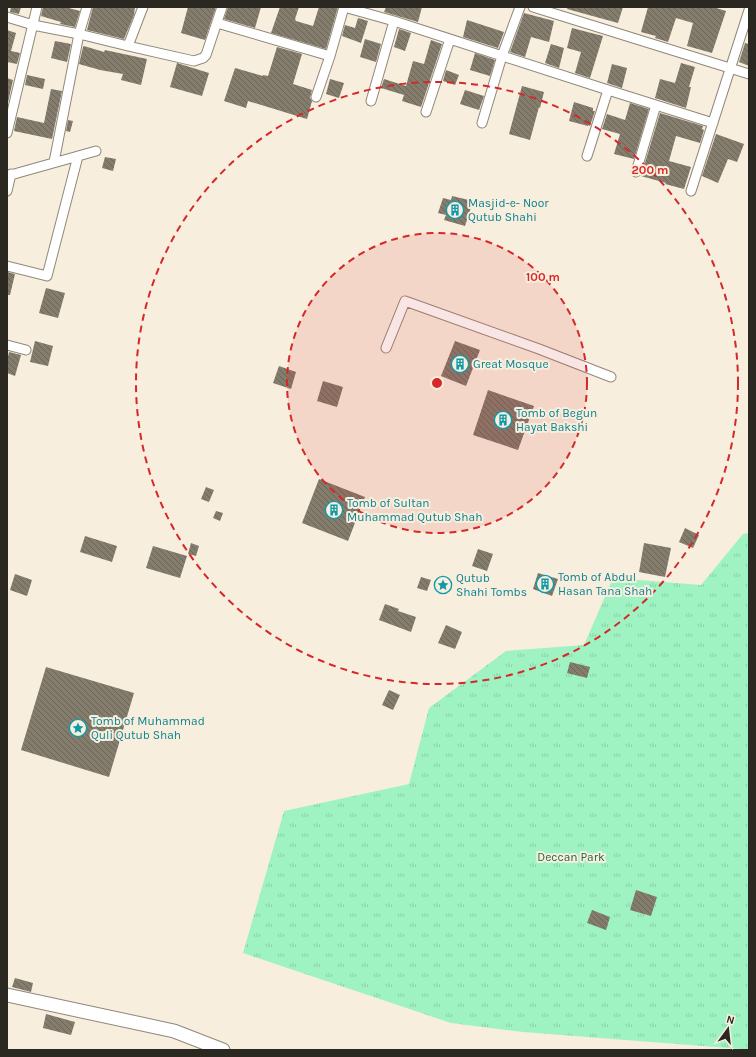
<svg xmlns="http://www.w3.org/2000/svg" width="756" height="1057" font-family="Karla,sans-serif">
<defs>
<pattern id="grass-tufts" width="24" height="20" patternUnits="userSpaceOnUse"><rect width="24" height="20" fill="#9ff3c3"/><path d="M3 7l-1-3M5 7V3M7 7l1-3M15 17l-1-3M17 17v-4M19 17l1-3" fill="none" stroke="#89d0a7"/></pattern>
<pattern id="building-back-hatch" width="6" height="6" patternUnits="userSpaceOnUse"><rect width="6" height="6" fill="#847c6d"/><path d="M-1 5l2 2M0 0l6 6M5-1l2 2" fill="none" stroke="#6c6659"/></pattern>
</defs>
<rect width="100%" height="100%" fill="#f7eede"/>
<!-- grass -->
<path fill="url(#grass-tufts)" d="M749 533V1049H741L523 1032 451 1023 243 953 284 811 409 784 429 708 506 651 584 645 613 578 701 585 743 534Z"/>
<!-- building -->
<path fill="url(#building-back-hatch)" d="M11 7H21L19 14 10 12Z
M43 7H65L80 11 75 27 60 24 61 22 41 16Z
M93 7H135L134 15 124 39 87 30Z
M188 7H216L205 40 181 33Z
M228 7H261L255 28 224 19Z
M280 7H299L295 19 296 21 313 26 319 7H338L326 49 271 33Z
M386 7H422L418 22 384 12Z
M568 7H623L618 23 567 9Z
M648 7H713L726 11 712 53 687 46 693 23 676 18 668 42 655 38 656 36 641 32Z
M524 13 554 21 549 42 531 37 525 57 510 52Z
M358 18 368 21 361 43 342 36 345 25 355 28Z
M467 20 504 32 498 48 463 37Z
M572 28 603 36 590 78 575 73 581 52 567 48Z
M399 29 411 33 405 51 394 47Z
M7 30 16 33 11 51 20 53 17 64 7 62Z
M365 39 381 44 376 62 360 57Z
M431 40 442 44 421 107 402 101 404 95 381 88 384 79 406 86 413 61 424 64Z
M55 41 71 44 67 62 51 58Z
M745 43 749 44V66L739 62Z
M551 44 564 48 559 68 545 63Z
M84 46 104 52 105 50 147 59 141 85 121 80 123 74 100 70 79 64 83 47Z
M277 47 302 54 293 84 312 90 310 98 312 101 307 119 248 101 246 108 224 101 235 68 263 76V75L268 76Z
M475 53 495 60 490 76 470 70Z
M177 63 209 73 202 96 170 87Z
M681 63 695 67 689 87H691L686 108 655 98 660 79 675 83Z
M612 64 627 68 622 88 607 83Z
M446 70 459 75 455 85 443 81Z
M27 75 45 79 43 89 25 85Z
M7 78 13 80 7 107Z
M330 79 344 83 339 98 326 94Z
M522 86 544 92 540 108 539 107 530 140 509 134Z
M51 89 62 91 52 139 14 131 17 117 44 123Z
M465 90 484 96 479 110 460 104Z
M574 102 593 108V111H595L590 126 588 125V126L569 121Z
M630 103 649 109 634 159 614 154 620 134 602 129 607 114 625 120Z
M660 113 703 126 702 129 704 130 700 143 676 136 669 161 691 167 684 189 665 184 666 183 641 176Z
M68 120 73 121 70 132 66 131Z
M716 134 744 144 737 162 728 159 718 183 702 176Z
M105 157 116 159 113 171 102 168Z
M452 196 473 201 465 226 444 220 446 215 438 213 443 198 451 200Z
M7 272 15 274 10 295H7Z
M46 288 65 293 58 318 39 313Z
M35 341 53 346 48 366 30 362Z
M455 341 480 350 466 386 441 376Z
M9 352 21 355 15 376 7 373V361Z
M279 366 296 372 291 389 273 383Z
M323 381 343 387 337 407 317 401Z
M488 390 534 406 518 450 473 435Z
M319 479 365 497 348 541 302 523Z
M206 487 214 490 209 502 201 499Z
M216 511 223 513 220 521 213 518Z
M685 528 699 535 693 548 679 542Z
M85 536 117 546 112 562 80 552Z
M191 543 199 546 196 556 188 554Z
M644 543 671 548 665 577 639 572Z
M153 546 187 556 180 578 146 568Z
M478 549 493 554 487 571 472 566Z
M538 573 558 579 552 596 533 589Z
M15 574 32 580 27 596 10 590Z
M421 577 431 580 427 591 417 588Z
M385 604 399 609 398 611 416 617 411 632 379 620Z
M446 625 462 632 455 649 438 643Z
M570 662 590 667 587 678 567 673Z
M46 667 134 693 109 777 21 750Z
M389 690 400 695 393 710 382 705Z
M636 890 657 897 651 916 630 910Z
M592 910 610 917 606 930 587 923Z
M15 978 33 983 31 992 12 987Z
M46 1014 75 1022 71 1035 43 1028Z"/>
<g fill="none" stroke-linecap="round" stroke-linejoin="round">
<defs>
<path id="street" d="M344 7 394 21 608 90 713 123
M533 7 749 74
M7 17 33 25 79 34 128 46 194 61 203 58 206 55 222 7
M217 23 330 56
M128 46 143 7
M316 97 330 56 344 7
M371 101 394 21
M426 112 450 39
M482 123 502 56 520 7
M7 133 37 7
M587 156 608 90
M54 162 79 34 87 7
M636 172 656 105
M7 176 96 151
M7 191 11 174
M691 191 749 10
M7 266 47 276 78 156
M7 345 26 350
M386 348 405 301 539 349 611 377"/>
<path id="secondary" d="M7 995 174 1031 223 1050"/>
</defs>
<!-- street casing -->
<use href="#street" stroke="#908879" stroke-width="11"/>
<!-- secondary casing -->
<use href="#secondary" stroke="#908879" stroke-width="15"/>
<!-- street -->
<use href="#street" stroke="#fff" stroke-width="9"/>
<!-- secondary -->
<use href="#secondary" stroke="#fff" stroke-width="13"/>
</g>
<!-- distance rings -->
<circle cx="437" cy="383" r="150" fill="#d62828" fill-opacity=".12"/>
<g fill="none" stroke="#d62828" stroke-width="2" stroke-dasharray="7 5">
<circle cx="437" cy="383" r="150"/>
<circle cx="437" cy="383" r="301"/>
</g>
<!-- icons -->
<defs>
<symbol id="building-ring" viewBox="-11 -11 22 22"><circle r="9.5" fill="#f7eede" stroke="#0f9aa8" stroke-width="1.5"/><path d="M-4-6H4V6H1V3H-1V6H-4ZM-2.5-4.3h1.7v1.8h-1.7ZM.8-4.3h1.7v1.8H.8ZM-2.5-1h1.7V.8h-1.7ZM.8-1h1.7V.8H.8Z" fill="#0f9aa8"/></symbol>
<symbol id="sight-ring" viewBox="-11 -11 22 22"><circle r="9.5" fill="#f7eede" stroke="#0f9aa8" stroke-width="1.5"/><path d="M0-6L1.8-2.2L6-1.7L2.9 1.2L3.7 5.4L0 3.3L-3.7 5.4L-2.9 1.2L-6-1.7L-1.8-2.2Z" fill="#0f9aa8"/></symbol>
</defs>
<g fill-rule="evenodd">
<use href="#building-ring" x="445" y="200" width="20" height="20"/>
<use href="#building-ring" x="450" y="354" width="20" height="20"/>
<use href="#building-ring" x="493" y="410" width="20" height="20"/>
<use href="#building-ring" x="324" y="500" width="20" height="20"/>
<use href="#building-ring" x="535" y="574" width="20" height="20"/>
<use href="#sight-ring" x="433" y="575" width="20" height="20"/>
<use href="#sight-ring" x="68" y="718" width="20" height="20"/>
</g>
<g text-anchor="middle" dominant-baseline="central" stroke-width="4" stroke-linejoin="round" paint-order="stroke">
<!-- culture labels -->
<g font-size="12" fill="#0d838f" stroke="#f7eede" text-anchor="start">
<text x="468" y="203">Masjid-e- Noor<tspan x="468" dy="14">Qutub Shahi</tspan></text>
<text x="473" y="364">Great Mosque</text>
<text x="516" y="413">Tomb of Begun<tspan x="516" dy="14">Hayat Bakshi</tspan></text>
<text x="347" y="503">Tomb of Sultan<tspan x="347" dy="14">Muhammad Qutub Shah</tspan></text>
<text x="558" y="577">Tomb of Abdul<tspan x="558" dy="14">Hasan Tana Shah</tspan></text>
<text x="456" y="578">Qutub<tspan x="456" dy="14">Shahi Tombs</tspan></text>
<text x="91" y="721">Tomb of Muhammad<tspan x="91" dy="14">Quli Qutub Shah</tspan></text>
</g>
<!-- park labels -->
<g font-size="12" fill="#206644" stroke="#f7eede">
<text x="571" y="857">Deccan Park</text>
</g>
</g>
<circle cx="437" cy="383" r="6" fill="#d62828" stroke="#f7eede" stroke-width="2"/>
<g font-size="12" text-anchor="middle" font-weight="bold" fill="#d62828" stroke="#f7eede" stroke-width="4" stroke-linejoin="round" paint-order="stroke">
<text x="650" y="174">200 m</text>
<text x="543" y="281">100 m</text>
</g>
<!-- border -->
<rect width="756" height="1057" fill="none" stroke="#2b2822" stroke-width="16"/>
<!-- north arrow -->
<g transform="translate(728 1029) rotate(15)" stroke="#f7eede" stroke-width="3" paint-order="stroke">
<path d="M0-3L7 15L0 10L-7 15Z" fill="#2b2822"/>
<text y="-6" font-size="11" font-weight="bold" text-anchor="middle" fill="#2b2822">N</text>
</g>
</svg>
